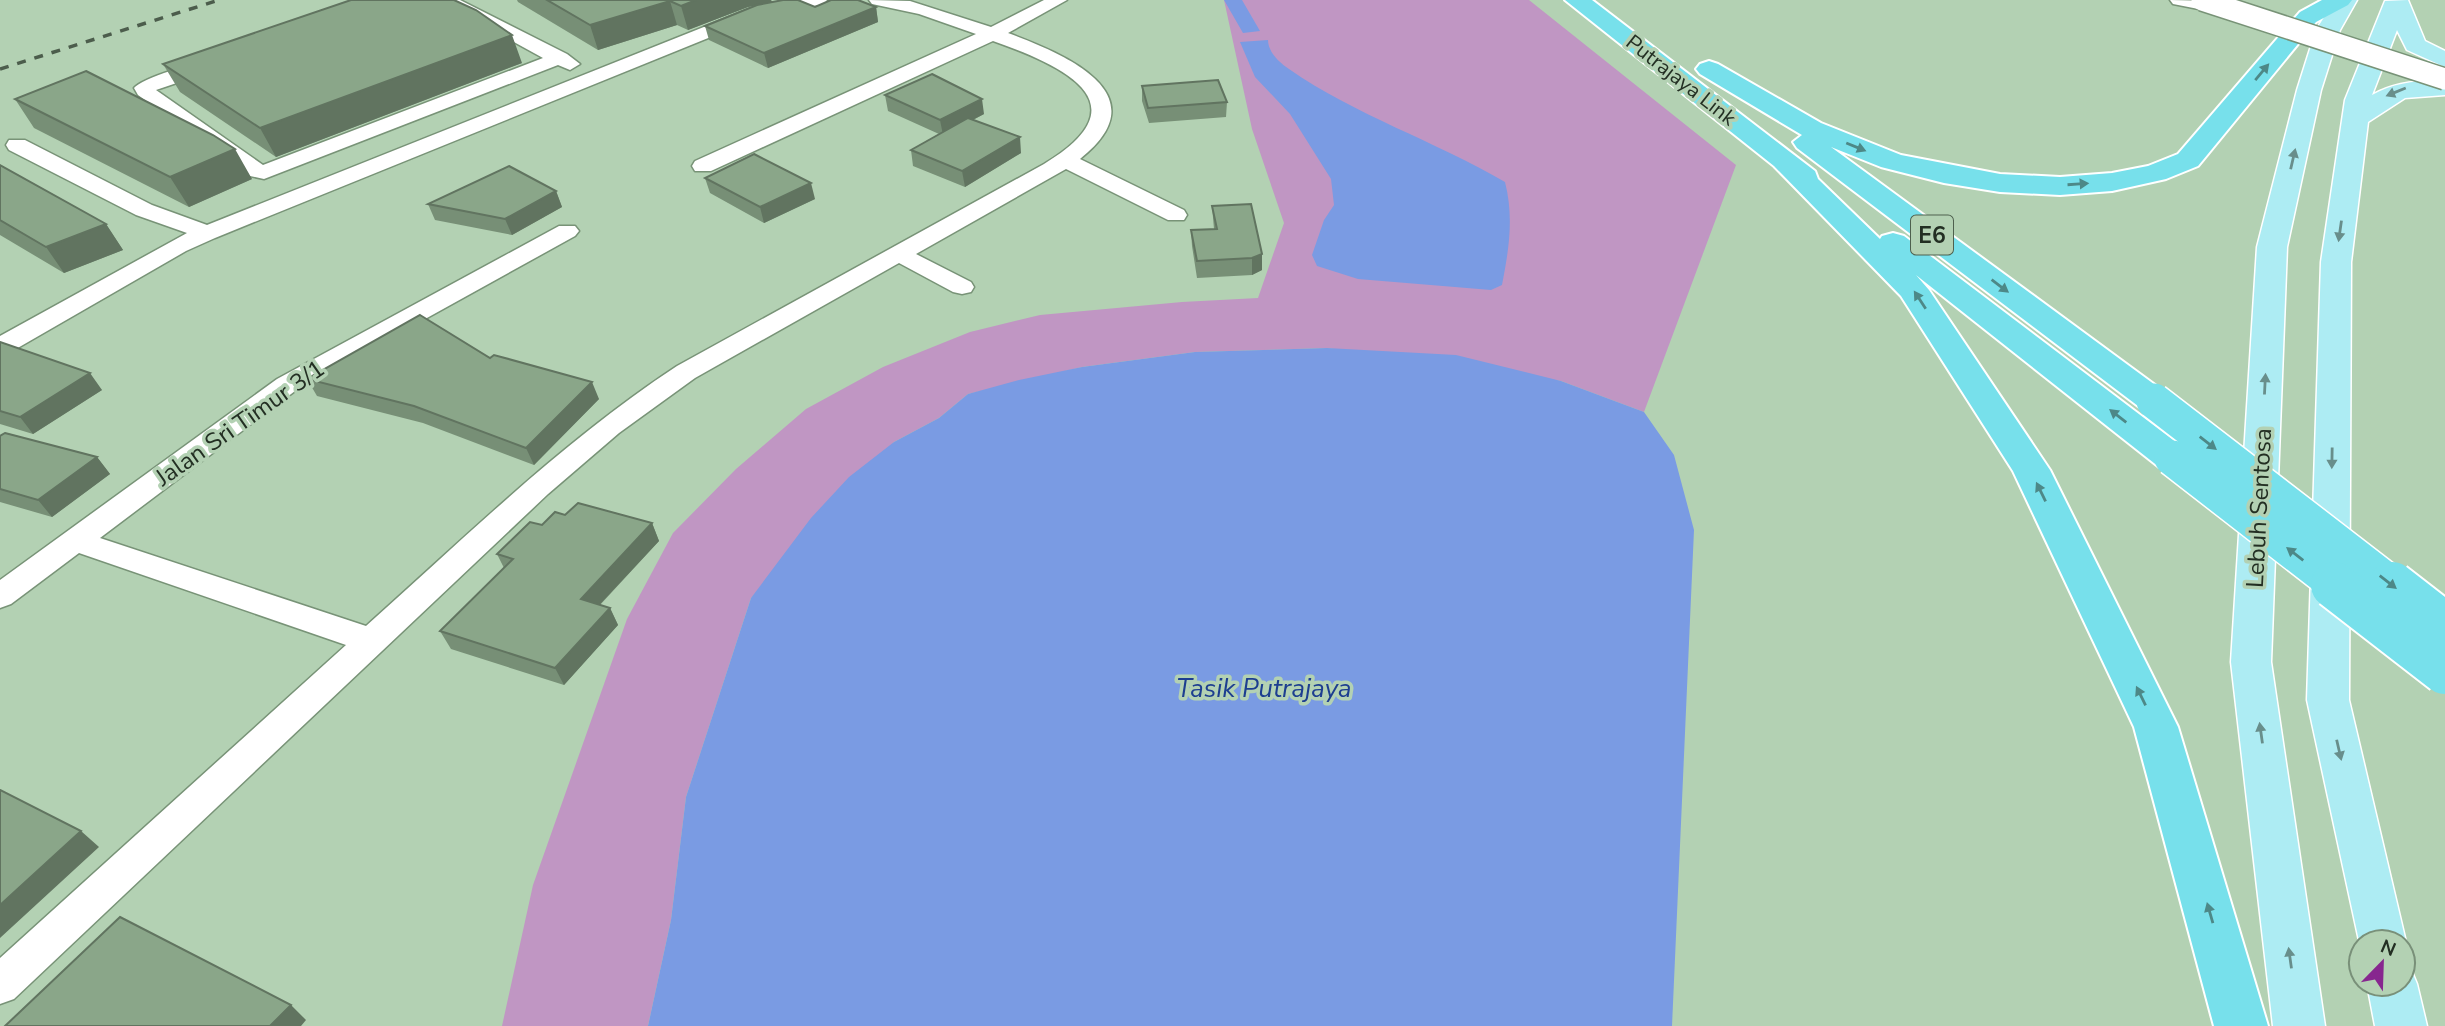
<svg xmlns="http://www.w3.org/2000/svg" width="2445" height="1026" font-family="'Nunito Sans',sans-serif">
<rect width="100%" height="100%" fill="#b3d1b3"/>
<!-- green -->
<path fill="#c096c3" d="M1224 0H1529L1736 165 1644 412 1561 381 1327 348 1195 352 1082 367 968 394 939 418 894 442 751 598 686 797 671 920 648 1026H502L533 885 627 619 673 533 736 469 806 409 883 367 970 332 1040 315 1182 302 1258 298 1284 223 1252 129Z"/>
<!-- water -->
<path fill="#7a9be3" d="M1224 0H1242L1260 31 1243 33Z
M1268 40C1268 52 1279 62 1289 69 1355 115 1435 141 1505 182 1514 217 1509 249 1502 285L1491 290 1358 279 1317 266 1312 255 1324 220 1334 205 1331 179 1290 114 1255 77 1240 42Z
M1327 348 1456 355 1561 381 1644 412 1674 455 1694 530 1672 1026H648L671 920 686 797 751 598 811 518 849 477 894 442 939 418 968 394 1019 380 1082 367 1195 352Z"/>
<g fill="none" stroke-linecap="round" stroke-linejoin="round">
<defs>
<path id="minor" d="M437 0H460L567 54 580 64 570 70 558 65 264 179 250 176 138 95 134 88C142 78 205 58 218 61L221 65 218 69 156 90 263 165 543 58Z
M792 0H827L824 4 760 17 215 238 186 251 9 353 0 355V336L187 233 136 215 9 150 6 145 9 140H25L152 205 207 225 749 9Z
M869 0 910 1 991 27 1044 0H1067L1008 33C1064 54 1162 94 1080 159L1184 210 1187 215 1184 220H1168L1066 169 916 254 971 282 974 287 971 292 962 294 953 292 899 263 695 378 619 433 548 494 14 999 0 1004V958L346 645 79 553 11 604 0 608V580L277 379 559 226H575L579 231 575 236 295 391 100 538 366 626C467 536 563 441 677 366L1044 164C1147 102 1060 65 993 41L711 171H695L692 166 695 161 976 34 919 14 872 4Z
M2170 0C2192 0 2213 2 2234 0L2241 5 2224 14 2173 4Z"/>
<path id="major" d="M2335 0H2357L2340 30 2321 90 2287 247 2271 662 2325 1026H2273L2231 662 2257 247 2297 90 2316 30Z
M2408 0 2425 41 2445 51V67L2407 50 2397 30 2372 95C2395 82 2420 80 2445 81V95L2405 98 2368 122 2351 262 2349 700 2406 942 2403 950V942H2361V950L2307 700 2321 262 2345 100 2385 1Z
M2403 965 2410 967 2417 984 2427 1026H2375L2367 984H2403Z"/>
<path id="highway" d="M1565 0H1592L1815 171 1818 179 1880 239 1882 236 1893 233 1904 236 2185 449 2190 458 2185 467 2172 470 2159 467 1916 275 1929 290 2050 470 2178 727 2268 1026H2214L2134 727 2013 471 1901 296 1774 166Z
M2322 0H2352L2348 5 2316 22 2198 166 2166 179 2112 191 2060 195 2000 192 1944 183 1881 167 1831 147 2166 393 2172 401 2166 409 2154 412 2142 409 1797 148 1793 142 1802 135 1700 74 1696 69 1700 64 1709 61 1718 64 1821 123 1901 155 2000 174 2060 177 2112 173 2148 166 2178 154 2300 12Z"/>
</defs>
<!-- minor casing -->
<use href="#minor" stroke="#789377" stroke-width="3"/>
<!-- major casing -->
<use href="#major" stroke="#fff" stroke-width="3"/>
<!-- highway casing -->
<use href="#highway" stroke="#fff" stroke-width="4"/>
<!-- minor -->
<use href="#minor" fill="#fff" fill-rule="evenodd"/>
<!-- major -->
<use href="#major" fill="#adecf3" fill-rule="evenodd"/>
<!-- highway -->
<use href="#highway" fill="#77e0eb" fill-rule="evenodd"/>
<!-- rail -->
<path stroke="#4c5d4c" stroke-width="3.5" stroke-dasharray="9 9" stroke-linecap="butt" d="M0 69 219 0"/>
<defs>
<path id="minor-bridge" d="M2202 0 2445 79"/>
<path id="highway-bridge-far1" d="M2154 401 2394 586
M2172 458 2337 586"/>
<path id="highway-bridge" d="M2334 585 2445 671
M2392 585 2445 626"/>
</defs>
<!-- minor-bridge casing -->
<use href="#minor-bridge" stroke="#789377" stroke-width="24" stroke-linecap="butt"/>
<!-- highway-bridge-far1 casing -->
<use href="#highway-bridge-far1" stroke="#fff" stroke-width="38" stroke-linecap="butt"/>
<!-- highway-bridge casing -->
<use href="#highway-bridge" stroke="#fff" stroke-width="50" stroke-linecap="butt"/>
<!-- minor-bridge -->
<use href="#minor-bridge" stroke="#fff" stroke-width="21"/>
<!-- highway-bridge-far1 -->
<use href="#highway-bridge-far1" stroke="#77e0eb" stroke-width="35"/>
<!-- highway-bridge -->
<use href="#highway-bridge" stroke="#77e0eb" stroke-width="46"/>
</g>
<!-- wall -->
<path fill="#778f76" d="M517 0H771L772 2 748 7 688 30 677 25 598 50 518 2Z
M815 7H876L878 22 768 68 709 40 705 26Z
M522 63 276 157 180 92 163 64Z
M1142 86 1227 102 1226 117 1149 123 1142 101Z
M885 95 984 114 973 120 1021 153 965 187 913 166 911 150 939 134 888 111Z
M15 99 252 179 189 207 34 128Z
M0 165 106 224 123 250 64 273 0 235Z
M705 178 815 199 764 223 710 193Z
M556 191 562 207 512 235 435 220 428 204Z
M1212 206 1262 270 1252 275 1197 278 1192 246 1191 230 1214 229Z
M0 342 102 390 33 434 0 424Z
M490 358 599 399 534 465 423 423 317 396 307 379Z
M0 436 97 457 110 474 52 517 0 502Z
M565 515 652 523 659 541 600 605 610 608 618 625 564 685 451 649 440 631 504 568 497 554 542 525Z"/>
<!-- shaded-wall -->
<path fill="#617460" d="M696 0H771L772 2 748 7 688 30 681 6Z
M670 1 677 25 598 50 590 25Z
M876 7 878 22 768 68 764 53Z
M512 35 522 63 276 157 260 128Z
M982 99 984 114 943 135 940 120Z
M1020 137 1021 153 965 187 962 171Z
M235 149 252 179 189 207 170 177Z
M811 183 815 199 764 223 760 207Z
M556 191 562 207 512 235 505 219Z
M106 224 123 250 64 273 46 247Z
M1262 254V270L1252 275V258Z
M90 373 102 390 33 434 20 417Z
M592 382 599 399 534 465 526 448Z
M97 457 110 474 52 517 38 500Z
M652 523 659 541 589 616 581 599Z
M610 608 618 625 564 685 555 668Z
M81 831 99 847 0 938V905Z
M291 1005 306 1020 301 1026H270Z"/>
<!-- building -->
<path fill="#8aa689" stroke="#617460" stroke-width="2" d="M351 0H454L476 10 512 35 260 128 163 64Z
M547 0H696L681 6 670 1 590 25Z
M783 0H798L815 7 831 0H858L876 7 764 53 705 26 757 5Z
M86 71 213 135 235 149 170 177 15 99Z
M932 74 982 99 940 120 885 95Z
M1218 80 1227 102 1148 108 1142 86Z
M968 118 1020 137 962 171 911 150Z
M754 154 811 183 760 207 705 178Z
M0 165 106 224 46 247 0 220Z
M509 166 556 191 505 219 428 204Z
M1251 204 1262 254 1252 258 1197 261 1191 230 1217 229 1212 206Z
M420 315 490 358 494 355 592 382 526 448 414 406 307 379Z
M0 342 90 373 20 417 0 411Z
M5 433 97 457 38 500 0 489V436Z
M578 503 652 523 581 599 610 608 555 668 440 631 513 559 497 554 530 522 542 525 555 512 565 515Z
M0 790 81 831 0 905Z
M120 917 291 1005 270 1026H5Z"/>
<!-- one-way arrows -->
<defs><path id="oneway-solid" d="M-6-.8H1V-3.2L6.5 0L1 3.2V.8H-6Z" transform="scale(1.75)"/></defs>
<g fill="#4d8887">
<use href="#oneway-solid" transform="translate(2262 72) rotate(-50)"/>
<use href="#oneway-solid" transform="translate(1856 147) rotate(22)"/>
<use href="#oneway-solid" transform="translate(2078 184) rotate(-4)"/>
<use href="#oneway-solid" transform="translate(2000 286) rotate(37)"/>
<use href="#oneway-solid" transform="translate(1920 300) rotate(-123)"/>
<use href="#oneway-solid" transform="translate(2118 416) rotate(-142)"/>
<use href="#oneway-solid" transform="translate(2208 443) rotate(38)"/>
<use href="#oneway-solid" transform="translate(2041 492) rotate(-116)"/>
<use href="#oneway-solid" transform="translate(2295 554) rotate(-142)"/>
<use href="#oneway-solid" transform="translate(2388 582) rotate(38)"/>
<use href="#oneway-solid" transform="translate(2141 696) rotate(-116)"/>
<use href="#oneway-solid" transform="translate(2210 913) rotate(-106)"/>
</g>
<g fill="#688e8b">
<use href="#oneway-solid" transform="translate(2396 92) rotate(158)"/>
<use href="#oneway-solid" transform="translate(2293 159) rotate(-77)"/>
<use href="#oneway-solid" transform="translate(2340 231) rotate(98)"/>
<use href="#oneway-solid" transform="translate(2265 384) rotate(-87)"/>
<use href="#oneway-solid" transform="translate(2332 458) rotate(91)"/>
<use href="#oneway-solid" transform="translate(2261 733) rotate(-98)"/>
<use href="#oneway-solid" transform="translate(2339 750) rotate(77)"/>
<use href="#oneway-solid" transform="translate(2290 958) rotate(-98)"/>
</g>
<g text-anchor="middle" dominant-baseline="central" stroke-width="7" stroke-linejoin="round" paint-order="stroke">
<!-- far-street labels -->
<g font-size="21" fill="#232f23" stroke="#b3d1b3">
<text transform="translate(1681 80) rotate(38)">Putrajaya Link</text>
</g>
<!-- shield labels -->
<rect fill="#b3d1b3" stroke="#4e604e" stroke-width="2" x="1911" y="215.5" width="42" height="39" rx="5"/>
<g font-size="23" font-weight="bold" fill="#232f23">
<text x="1932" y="235">E6</text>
</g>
<!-- street labels -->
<g font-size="24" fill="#232f23" stroke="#b3d1b3">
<text transform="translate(240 423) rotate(-35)">Jalan Sri Timur 3/1</text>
<text transform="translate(2259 508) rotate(-87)">Lebuh Sentosa</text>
</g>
<!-- water labels -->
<g font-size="26" font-style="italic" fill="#1d3e90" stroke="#b3d1b3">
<text x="1264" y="688">Tasik Putrajaya</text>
</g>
</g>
<!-- north arrow -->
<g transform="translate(2382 963) rotate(23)"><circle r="33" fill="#b3d1b3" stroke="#799079" stroke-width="2"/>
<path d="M0-5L12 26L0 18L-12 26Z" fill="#87268f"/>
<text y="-10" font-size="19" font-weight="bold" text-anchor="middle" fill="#232f23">N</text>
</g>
</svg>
